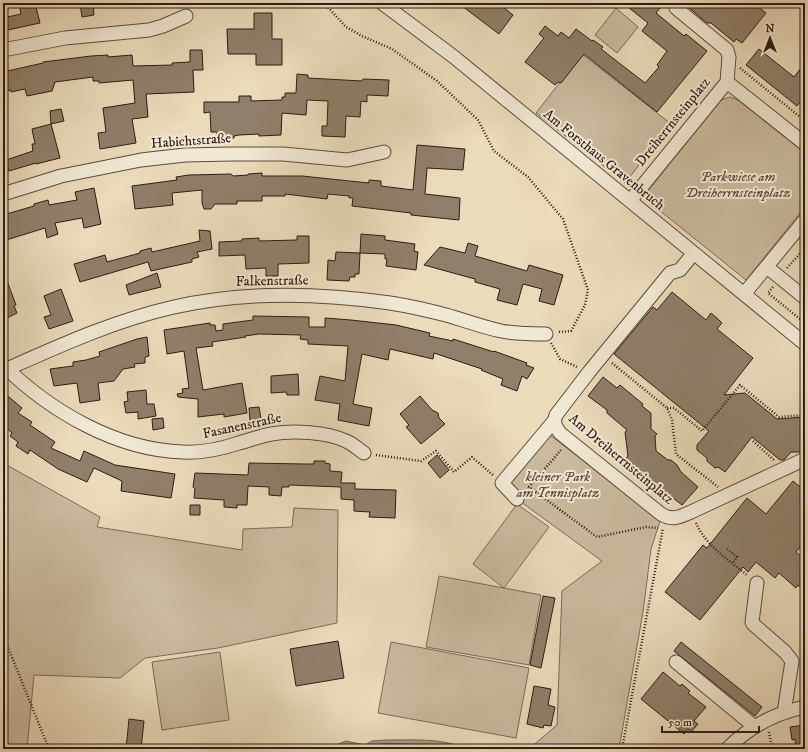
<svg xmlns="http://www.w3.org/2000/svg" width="808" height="752" font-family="'IM FELL DW Pica',serif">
<rect width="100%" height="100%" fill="#eadbbb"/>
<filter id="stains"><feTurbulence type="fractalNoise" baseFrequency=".005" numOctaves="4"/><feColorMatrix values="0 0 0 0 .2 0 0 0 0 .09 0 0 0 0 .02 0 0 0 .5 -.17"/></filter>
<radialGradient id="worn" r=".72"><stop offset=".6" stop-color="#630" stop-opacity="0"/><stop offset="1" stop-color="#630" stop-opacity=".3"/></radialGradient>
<!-- green -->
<path fill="#caba9e" stroke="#7c6a58" d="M616 8 638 27 617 53 595 35Z
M582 54 671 124 625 183 536 113Z
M730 97 738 100 805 153V207L746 280 643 197 721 100Z
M545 431 660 521 651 549 643 612 619 749H529L557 725 562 591 602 561 517 499 502 483Z
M3 463 100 517 97 527 242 550 243 529 292 527 294 508 338 510 337 623 218 648 145 658 120 678 34 675 27 749H3Z
M517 504 549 527 504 588 541 595 529 665 426 647 439 576 504 588 473 564Z
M391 642 529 668 516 738 378 713Z
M220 652 229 720 162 730 152 662Z"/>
<!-- water -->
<path fill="#aa9a82" stroke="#786756" d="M386 740C413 740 443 738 467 749H317L319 747 336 745 346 741 365 745 372 741Z"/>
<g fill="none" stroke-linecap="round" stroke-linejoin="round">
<!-- shore -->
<path stroke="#6c5a4a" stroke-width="1" d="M366 749C368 748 371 745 374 745 385 742 448 745 457 749"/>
</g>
<!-- building -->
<path fill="#907f6a" stroke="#2e1b13" d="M19 3H35L40 23 3 31V18L21 14Z
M80 3H93L94 15 82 17Z
M458 3H498L513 15 499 34Z
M623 3H664L656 13 684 36 686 34 707 51 657 112 584 54 561 83 558 82 555 85 525 62 544 38 539 34 545 26 558 36 561 32 569 38 576 29 592 41 593 40 603 47 601 49 645 83 659 67 657 65 667 51 642 31 648 23Z
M690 3H753L766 13 742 43 736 39 734 42 711 23H707L687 6Z
M254 13H272V39H282V65H256V54H228L227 29H254Z
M759 49 794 77 805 63V96L797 106 746 65Z
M190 50H202L203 70H193L194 92 146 94 148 117 132 119 136 143 100 149 98 133 106 132 103 108 135 103 133 80 99 83V81H93V77L55 82 52 91 27 96 25 89 11 92V90L3 92V72L43 63V62L91 56 108 55V57L132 55 133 66 172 65V63L190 62Z
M297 74 308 75V78L362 81 363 79 389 80 388 96 367 95V102L361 101 360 117 346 116 345 137 322 136V126H327L328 101 307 100 306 115 282 113 281 135 259 136V134L239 135 234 136V138H217V132H211L210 112 204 113V102H239V96H251V101L282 100V97H285V93H296Z
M61 109 64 121 51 124 50 111Z
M51 124 60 158 36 164V163L9 171 6 160 33 151 32 144H35L32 129Z
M417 145 465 149 463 170 427 168 425 194 460 198 459 220 411 215V213L352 206 353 198H349V196L328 194 327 199 285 194V196H262V201H237V204H215L211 209H204L202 203V190L172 193 173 205 135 209 132 186 177 180 176 177 189 175 231 174 233 176 248 175V174L262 173V176H302L369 183V180L381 181V186L413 190Z
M94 188 101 224 84 228 82 218 55 223 58 234 47 238 45 228 3 241V215L34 206V204L48 200 49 205 77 200 75 192Z
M199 230 210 231 212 249 197 252 199 257 192 259V262L151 271 148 262 80 282 74 264 105 255 107 262 140 253V251L151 248 152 252 200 241Z
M361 234 385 236V240L415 244 414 251 418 252 416 270 386 266 387 259H385V254L360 253Z
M297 236H309V263L278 264V276H266V268L246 269 245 255 219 256V242L242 241V239L259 238V241L297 240Z
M468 243 478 246 475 256 527 271 529 265 563 275 554 305 539 301 542 289 523 284 517 305 497 300 500 289 475 282V279L424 265 440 247 465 253Z
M336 252 360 253 359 274H355V277H350L349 281 327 280 328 260 335 261Z
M4 273 16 305 14 306 17 313 7 318 3 309Z
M157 273 161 287 129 295 126 285Z
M61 289 73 321 49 329 44 317 51 315 44 296Z
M672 292 706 320 711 313 718 319 722 323 717 329 753 358 724 395 745 393 777 419 805 417V448L802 452H791L784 460H780L752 437 725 472 718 467 715 468 707 461V458L697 450V445L709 431 614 354 653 307 657 310Z
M253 316 309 317V327H325V318L351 320 396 325 430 333 429 336 453 341V339L494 352V351L527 363 526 365 534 368 527 379 522 376 517 391 501 385 503 379 481 370 482 369 434 353 433 359 390 349 388 360 362 354 353 404 372 408 369 426 338 420 340 404 315 400 320 376 345 381 348 346 308 344V340L300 339 301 335 259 334 245 336 246 337 212 342 213 346 196 348 203 390 242 383 247 413 224 417V414L198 417V399L178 397 177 394 183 393 182 389 189 388 184 351 167 354 164 330 210 323V325H215L216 331 223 330V324L253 320Z
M147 337 149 356 145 357V363L134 364 135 367 123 369 114 381 98 383 100 400 80 403 77 383 54 386 50 369 73 366V362L86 360 100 356 99 352 137 339Z
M298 374 299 395H287L286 392 271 393V376Z
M603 377 617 388 620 385 643 404 642 406 651 413V429L657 434 655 436 656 451 668 460H671L677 465 681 472 698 487 682 505 664 491 657 492 641 478 640 471 624 460 628 456 625 432 627 430 607 413V410L588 396Z
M146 390 147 404H154L156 416 138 419V412L126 413 124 402 128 401 127 392Z
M3 392 22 408 18 413 32 422 30 425 55 442 51 448 80 461 84 451 115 465 175 474 171 498 121 491 122 481 94 468 87 482 58 469 30 450 28 454 16 446 18 442 10 436 12 433 3 425Z
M420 396 432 410 438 413 439 418 445 424 421 444 406 427 409 425 400 414Z
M259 407 261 419 250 420 249 408Z
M163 418 164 428 153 430 152 419Z
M437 455 449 470 440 478 428 463Z
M314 461H325V463L330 464V471L342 472 341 483H355V489L396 490 395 518 369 517 370 512 354 511V500L341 499V487L289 485V487H282L281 496 269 495V487L248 486 247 505H237V508L224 507V500L194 498 195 489 193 487 195 473 248 475 249 463 306 464H314Z
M793 481 805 491V541L796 552 805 560V591L798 585 796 588 779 573 775 578 756 562 748 572 743 567 700 620 665 592 703 545 707 548 747 498 766 514Z
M190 505H200V515H190Z
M543 596 555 598 541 668 530 665Z
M338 641 344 678 296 686 290 649Z
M681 642 762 707 755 716 674 651Z
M663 672 680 686 682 684 690 691 688 693 706 707 694 721 698 724 691 732 688 729 684 734 641 699Z
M534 686 551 689 548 705 555 707 551 726 544 725 543 728 527 724Z
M129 719 144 721 141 749H126Z
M805 725V749H796L795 739 792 740 790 727Z"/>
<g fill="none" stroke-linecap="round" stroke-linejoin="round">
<defs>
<path id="minor" d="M382 3 454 57 805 344
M677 3 676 6V8L727 50 729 57 727 82
M3 50 65 38 149 30 163 26 186 16
M3 194 61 176 141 160 185 155 232 154H283L347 160 384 152
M630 201 727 82 805 144
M693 254 680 270 670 273 589 372 556 415C553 423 555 426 560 433L661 514C672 521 680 517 691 512L805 459
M767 267 805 298
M744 294 805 220
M3 365C50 411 116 450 183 452 202 453 221 449 239 443 250 440 260 436 271 434 293 430 327 432 346 441 353 444 358 449 364 453
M7 369C61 345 116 320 174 307 244 291 319 293 390 303 409 306 427 310 446 315 464 320 482 327 501 331 516 334 531 334 546 334
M517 499 502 483 554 421
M757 583 752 622 753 624 785 652 792 661 784 713
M676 662 755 727
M727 749C748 728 775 713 805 707"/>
</defs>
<!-- minor casing -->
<use href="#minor" stroke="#5d4b3d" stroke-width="15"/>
<!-- path -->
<path stroke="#2e1b13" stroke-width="2.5" stroke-dasharray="1 2" stroke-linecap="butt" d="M324 3 346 27 362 36 392 49 437 81 478 120 494 151 528 177 563 219 588 290 585 305 571 331 558 332
M740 68 805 121
M787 268 805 248
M773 287 768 293 805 323
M551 343 560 359 577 367
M612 363 667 408 672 420 676 454 718 487
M667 408H674L702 431 740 385 779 417 805 415
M753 441 775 461
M561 450 529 487 597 537 646 527 658 528
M376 455 421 461 436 451 454 472 472 457 494 476
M696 523C706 546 729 560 748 576
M727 549 737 557 733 563
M3 635 49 749
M769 732 772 749
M622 749 663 528"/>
<!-- minor -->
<use href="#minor" stroke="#f1e8d3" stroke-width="13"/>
</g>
<g text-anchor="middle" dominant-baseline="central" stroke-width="4" stroke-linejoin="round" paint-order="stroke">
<!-- street labels -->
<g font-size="14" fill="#2e1b13" stroke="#f1e8d3">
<text transform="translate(673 122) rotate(-51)">Dreiherrnsteinplatz</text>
<text transform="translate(191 141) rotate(-4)">Habichtstraße</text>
<text transform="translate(604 160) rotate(39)">Am Forsthaus Gravenbruch</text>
<text transform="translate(272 281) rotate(-1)">Falkenstraße</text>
<text transform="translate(242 426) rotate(-12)">Fasanenstraße</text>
<text transform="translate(621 459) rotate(40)">Am Dreiherrnsteinplatz</text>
</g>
<!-- park labels -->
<g font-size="14" font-style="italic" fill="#5d4b3d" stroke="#f1e8d3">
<text x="738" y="177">Parkwiese am<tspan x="738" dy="16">Dreiherrnsteinplatz</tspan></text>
<text x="558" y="477">kleiner Park<tspan x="558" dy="16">am Tennisplatz</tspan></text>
</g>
</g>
<!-- margin -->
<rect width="808" height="752" fill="none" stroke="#eadbbb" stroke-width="16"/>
<rect x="4" y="4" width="800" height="744" fill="none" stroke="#2e1b13" stroke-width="2"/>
<rect x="8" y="8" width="792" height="736" fill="none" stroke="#2e1b13"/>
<!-- north arrow -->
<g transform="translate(770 38)" stroke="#f1e8d3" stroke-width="3" paint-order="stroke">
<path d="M0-3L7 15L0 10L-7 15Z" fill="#2e1b13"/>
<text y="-6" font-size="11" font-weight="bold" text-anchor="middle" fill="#2e1b13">N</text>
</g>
<!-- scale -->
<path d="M662 726v6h97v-6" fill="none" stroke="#2e1b13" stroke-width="2"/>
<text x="668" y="726" font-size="12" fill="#2e1b13" stroke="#f1e8d3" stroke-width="3" paint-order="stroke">50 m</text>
<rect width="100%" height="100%" filter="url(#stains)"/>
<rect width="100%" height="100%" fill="url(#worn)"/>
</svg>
